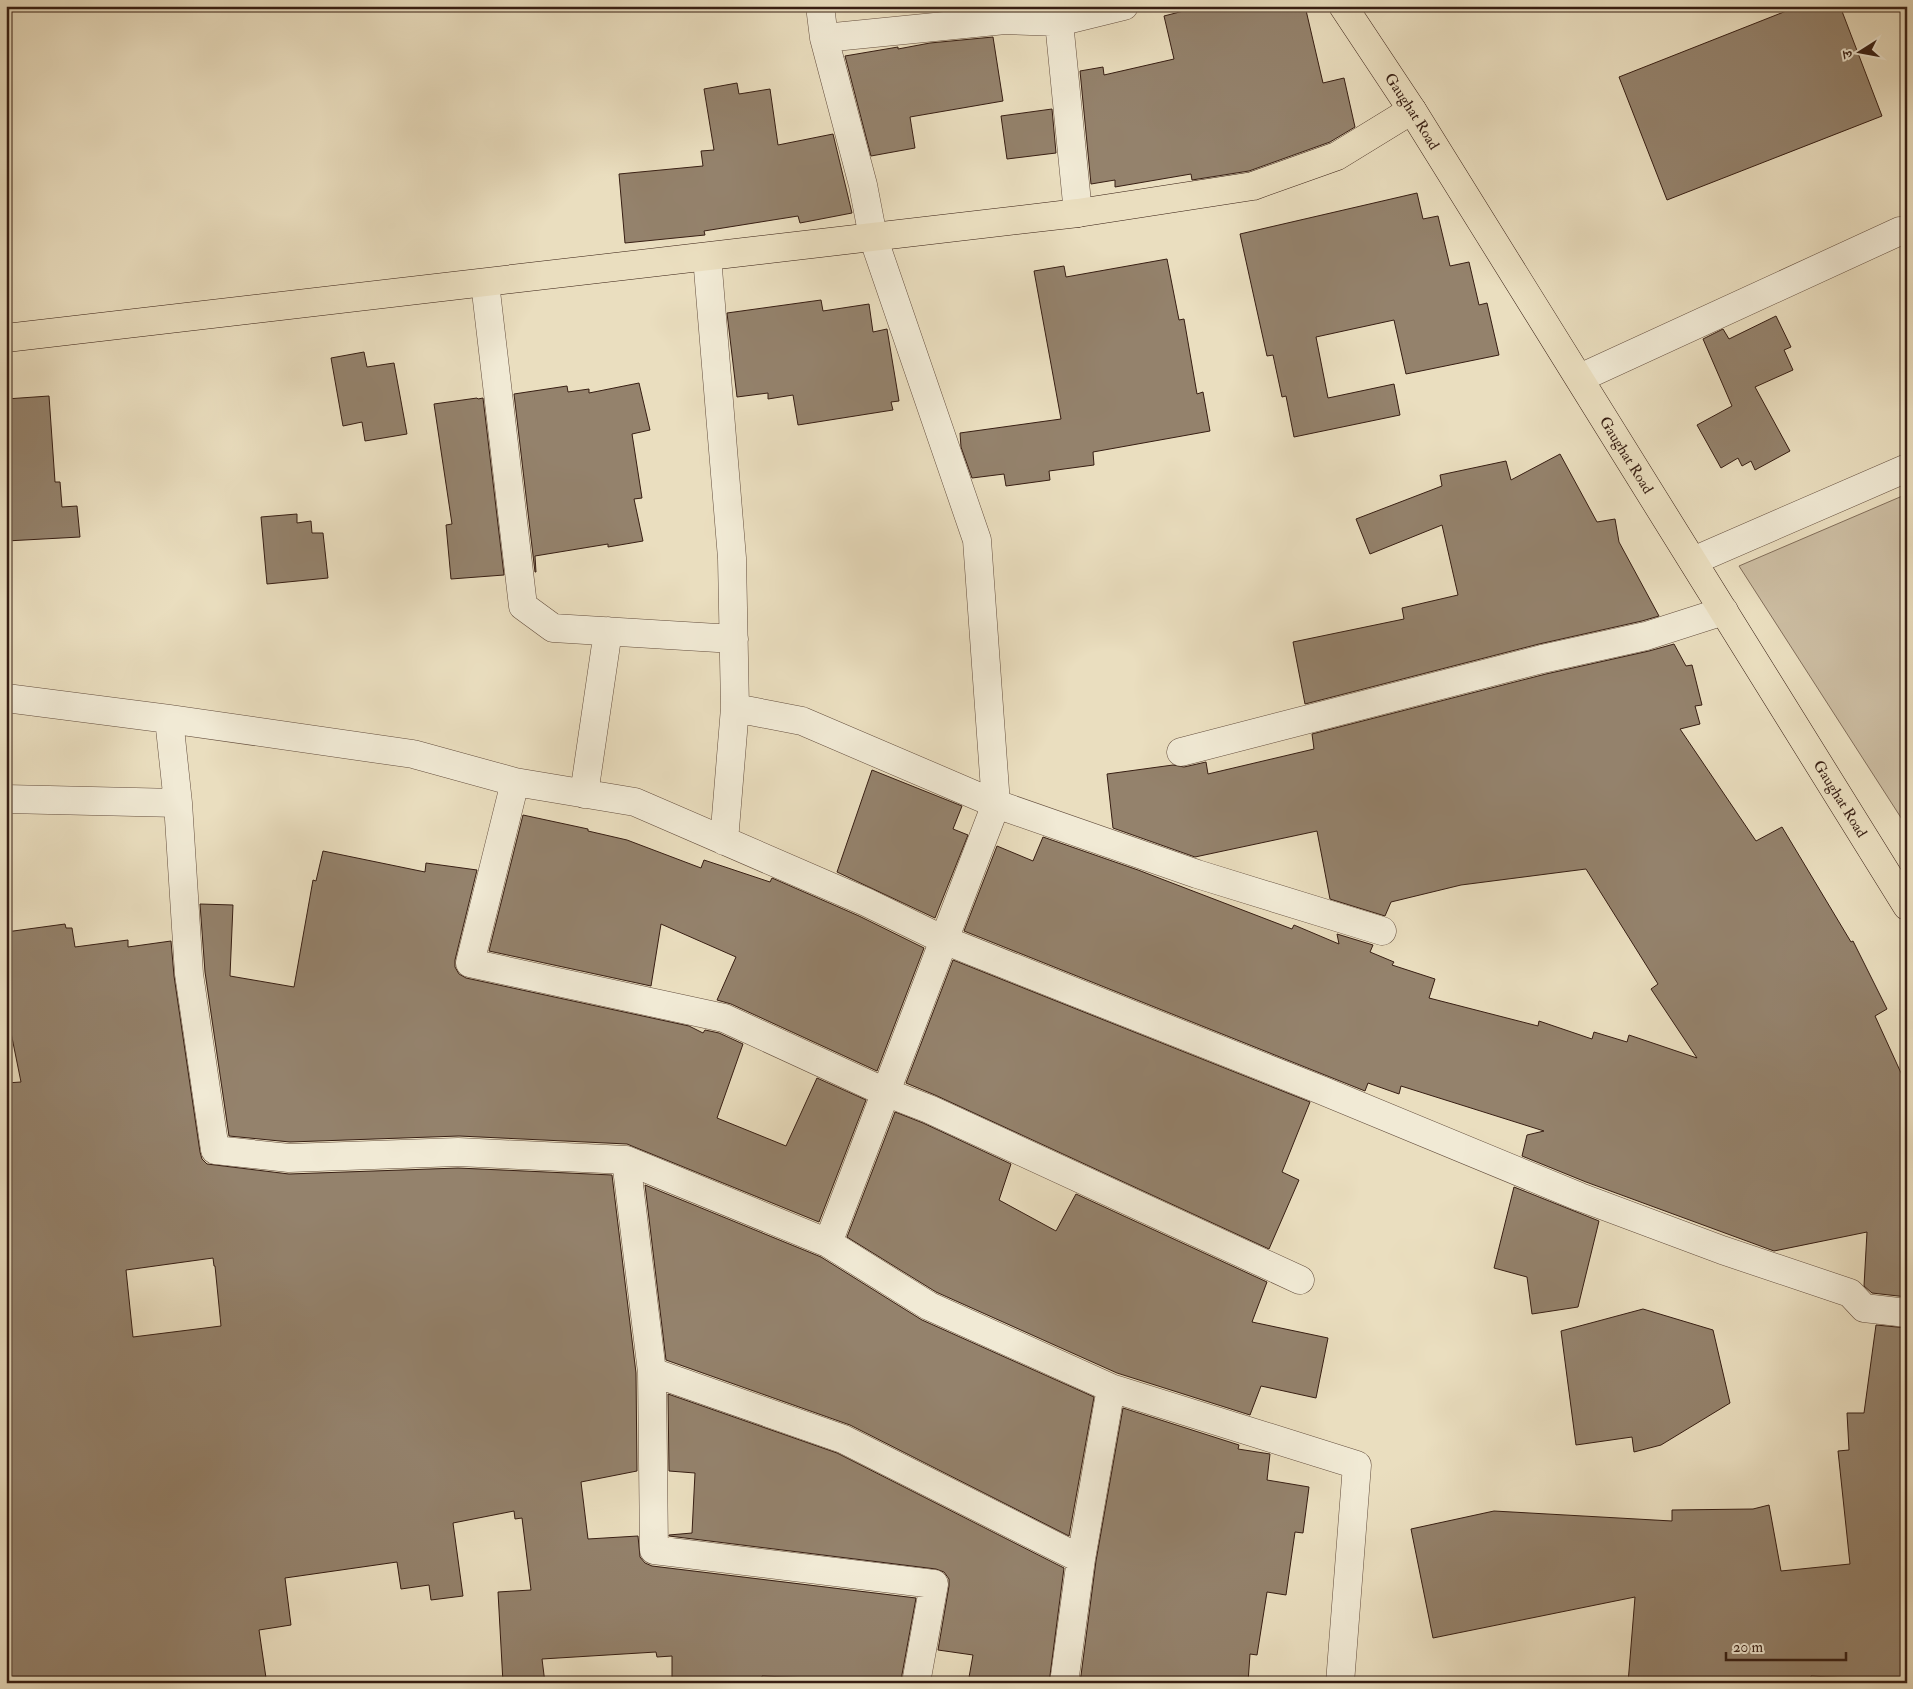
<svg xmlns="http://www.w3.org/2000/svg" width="1913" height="1689" font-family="'IM FELL Double Pica','Noto Serif Devanagari',serif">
<rect width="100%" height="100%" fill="#eadebf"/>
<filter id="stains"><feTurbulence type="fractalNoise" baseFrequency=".004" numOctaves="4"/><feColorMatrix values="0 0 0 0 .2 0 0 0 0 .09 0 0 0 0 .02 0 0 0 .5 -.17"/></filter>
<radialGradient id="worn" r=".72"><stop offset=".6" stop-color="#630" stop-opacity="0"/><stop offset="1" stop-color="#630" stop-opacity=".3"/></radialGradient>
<!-- green -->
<path fill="#ccbda2" stroke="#826e5a" d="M1907 494V827L1739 566Z"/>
<!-- building -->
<path fill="#94826c" stroke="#371e13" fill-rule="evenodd" d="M1203 6H1305L1323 83 1344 78 1355 127 1330 142 1249 171 1192 180 1191 174 1115 187V180L1091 184 1080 71 1103 67 1104 75 1174 59 1164 16Z
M1799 6H1840L1882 116 1667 200 1619 77Z
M993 37 1003 101 910 117 915 148 871 156 845 56 898 47V49L930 43Z
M737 83 739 94 770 89 778 145 833 134 852 213 800 223 798 216 704 231 705 235 625 243 619 174 703 166 701 151 714 150 704 89Z
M1052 109 1056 153 1007 159 1001 116Z
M1417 193 1423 219 1438 216 1450 266 1469 262 1479 305 1487 303 1499 355 1406 374 1394 320 1316 337 1328 398 1394 384 1400 415 1294 437 1286 396 1282 397 1273 355 1267 356 1240 234Z
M1167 259 1179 320 1184 319 1197 394 1203 392 1210 431 1093 452 1094 465 1049 471 1050 480 1006 486 1004 474 972 478 961 447 960 433 1061 419 1034 271 1064 266 1066 277Z
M821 300 823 311 869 304 873 332 887 329 899 401 891 402 893 410 798 425 793 395 768 399V393L737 397 727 313Z
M1776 316 1791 347 1784 350 1793 370 1755 387 1790 451 1755 470 1751 461 1742 466 1738 458 1721 468 1697 425 1732 406 1703 339 1723 329 1729 339Z
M364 352 367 367 394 363 407 434 365 441 362 422 343 426 331 358Z
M639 383 650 430 632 434 642 498 634 499 643 541 608 547V544L535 556 536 572H535L514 394 567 386 568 392 589 389V393Z
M49 396 55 482H60L62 507 77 506 80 537 6 541V399Z
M477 398 478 399 483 398 504 575 451 579 446 525 452 524 434 404Z
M1560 454 1597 522 1615 519 1619 542 1659 616 1642 621 1539 644 1305 704 1293 642 1404 619 1402 608 1458 595 1442 525 1370 554 1356 519 1442 486 1440 475 1506 461 1511 480Z
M297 514V523L311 521 312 533H323L328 578 267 584 261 517Z
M1674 644 1686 666 1692 665 1702 705 1695 706 1700 724 1680 729 1756 841 1782 827 1851 942 1853 941 1887 1009 1875 1016 1907 1086V1297L1872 1293 1864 1286 1867 1232 1774 1251 1586 1182 1522 1156 1527 1135 1544 1131 1401 1086 1399 1094 1368 1083 1365 1091 964 931 997 846 1033 861 1043 837 1138 870 1292 929 1294 925 1339 944 1337 934 1373 945 1370 952 1394 962 1392 965 1435 979 1429 998 1538 1026 1539 1021 1592 1039 1594 1032 1627 1042 1629 1035 1697 1058 1651 989 1658 984 1586 869 1461 885 1391 902 1385 916 1330 899 1317 831 1195 857 1113 828 1107 774 1173 765 1184 767 1206 762 1208 774 1314 749 1312 734 1546 674 1649 651Z
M872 770 962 806 953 829 968 835 935 918 837 872Z
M523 815 588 829V831L627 840 701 868 704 860 770 882 772 878 859 916 924 948 877 1071 731 1004 717 1000 736 957 661 924 651 986 489 951Z
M323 851 425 872 426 863 477 870 455 960V967L459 974 466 978 689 1026 703 1033 705 1030 719 1033 743 1044 717 1118 786 1146 817 1078 866 1100 819 1222 627 1144 459 1136 290 1142 229 1136 205 972 200 904 233 905 230 976 294 987 313 880 316 881Z
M65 924 66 928H72L75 947 128 940V947L171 941 174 976 200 1152 202 1159 207 1164 289 1174 458 1168 612 1175 636 1373 637 1471 581 1482 588 1539 638 1536 640 1557 645 1563 652 1566 916 1598 901 1680 890 1679V1683H869L836 1679 762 1676V1683H672V1656L657 1657 656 1652 542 1659 545 1683H503L498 1592 531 1590 522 1518 515 1519 514 1511 453 1523 463 1596 431 1600 429 1585 401 1589 397 1562 285 1578 291 1625 259 1630 266 1678 237 1683H6V1083L21 1082 6 1008V932ZM213 1258 214 1266H215L221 1326 133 1337 126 1270Z
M953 960 1310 1102 1282 1172 1299 1180 1269 1249 935 1095 906 1083Z
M895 1112 923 1123 1011 1164 999 1200 1056 1231 1076 1194 1267 1282 1252 1322 1328 1338 1316 1398 1261 1386 1250 1415 1117 1373 936 1292 847 1237Z
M645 1185 821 1257 922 1320 1094 1397 1069 1536 850 1425 666 1360Z
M1514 1187 1599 1221 1578 1307 1532 1314 1527 1277 1494 1268Z
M1643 1309 1713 1330 1730 1403 1661 1445 1634 1452 1632 1437 1576 1445 1561 1331Z
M1876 1325 1907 1328V1626L1904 1681 1811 1676V1683H1628L1635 1597 1433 1638 1411 1529 1494 1511 1672 1521V1510L1753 1509 1769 1505 1781 1571 1850 1564 1838 1451 1849 1450 1847 1413H1864Z
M668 1394 837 1453 1064 1568 1049 1683H968L973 1655 938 1650 949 1586V1579L944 1572 936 1569 669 1536V1535L692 1533 695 1473 669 1471Z
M1123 1408 1239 1445 1238 1449 1270 1454 1267 1480 1309 1487 1303 1533 1295 1532 1286 1595 1267 1592 1257 1655 1250 1654 1248 1683H1080L1096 1561Z"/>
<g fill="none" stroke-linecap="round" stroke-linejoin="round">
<defs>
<path id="minor" d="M820 6 824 38 863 185 873 237 977 540 996 804 828 1243
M1059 6V22L1078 213
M824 38 1005 20 1059 22 1124 6
M707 257 732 558 735 708 724 841
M485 283 523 606 553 628 734 639
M1580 378 1900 231
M1693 561 1907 468
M6 698 169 719 413 754 515 782 635 802 866 902 944 940 1321 1090 1580 1197 1722 1250 1850 1293 1864 1308 1907 1313
M735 708 802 721 996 804 1197 874 1382 931
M169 719 178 803 189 974 215 1150 289 1158 458 1152 626 1160 828 1243 929 1306 1111 1388 1357 1465 1340 1683
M1181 752 1542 659 1646 636 1724 611
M515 782 470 963 724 1018 885 1092 929 1109 1300 1280
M584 794 608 631
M6 799 178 803
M626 1160 652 1372 654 1550 934 1584 916 1683
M652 1372 843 1439 1081 1559
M1064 1683 1081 1559 1111 1388"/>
<g id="major">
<path id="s1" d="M1343 6 1412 110 1907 906"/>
<path d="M6 338 1078 213 1253 186 1337 156 1412 110"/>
</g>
</defs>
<!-- minor casing -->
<use href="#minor" stroke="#644e3e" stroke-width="29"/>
<!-- major casing -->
<use href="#major" stroke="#371e13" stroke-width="29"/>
<!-- minor -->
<use href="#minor" stroke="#f1ead5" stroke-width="28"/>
<!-- major -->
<use href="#major" stroke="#eadebf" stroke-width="28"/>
</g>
<g text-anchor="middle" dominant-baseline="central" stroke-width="4" stroke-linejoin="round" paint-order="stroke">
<!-- street labels -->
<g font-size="15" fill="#371e13" stroke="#f1ead5">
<text stroke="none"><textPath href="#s1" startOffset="126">Gaughat Road</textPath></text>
<text stroke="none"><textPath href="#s1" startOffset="531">Gaughat Road</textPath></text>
<text stroke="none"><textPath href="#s1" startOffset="936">Gaughat Road</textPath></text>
</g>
</g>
<!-- margin -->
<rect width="1913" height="1689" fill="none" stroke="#eadebf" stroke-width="25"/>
<rect x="8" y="8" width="1898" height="1674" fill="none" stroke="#371e13" stroke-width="2.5"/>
<rect x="12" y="12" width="1888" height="1664" fill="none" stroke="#371e13"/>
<!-- north arrow -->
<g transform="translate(1860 52) rotate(259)" stroke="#f1ead5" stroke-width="4" paint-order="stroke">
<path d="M0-4L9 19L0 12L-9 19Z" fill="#371e13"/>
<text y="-8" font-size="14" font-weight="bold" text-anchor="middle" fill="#371e13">उ</text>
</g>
<!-- scale -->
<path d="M1726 1652v8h120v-8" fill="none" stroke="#371e13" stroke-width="2.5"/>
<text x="1733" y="1652" font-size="15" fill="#371e13" stroke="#f1ead5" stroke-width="4" paint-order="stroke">20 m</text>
<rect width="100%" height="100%" filter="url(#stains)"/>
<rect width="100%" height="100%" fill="url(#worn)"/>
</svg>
